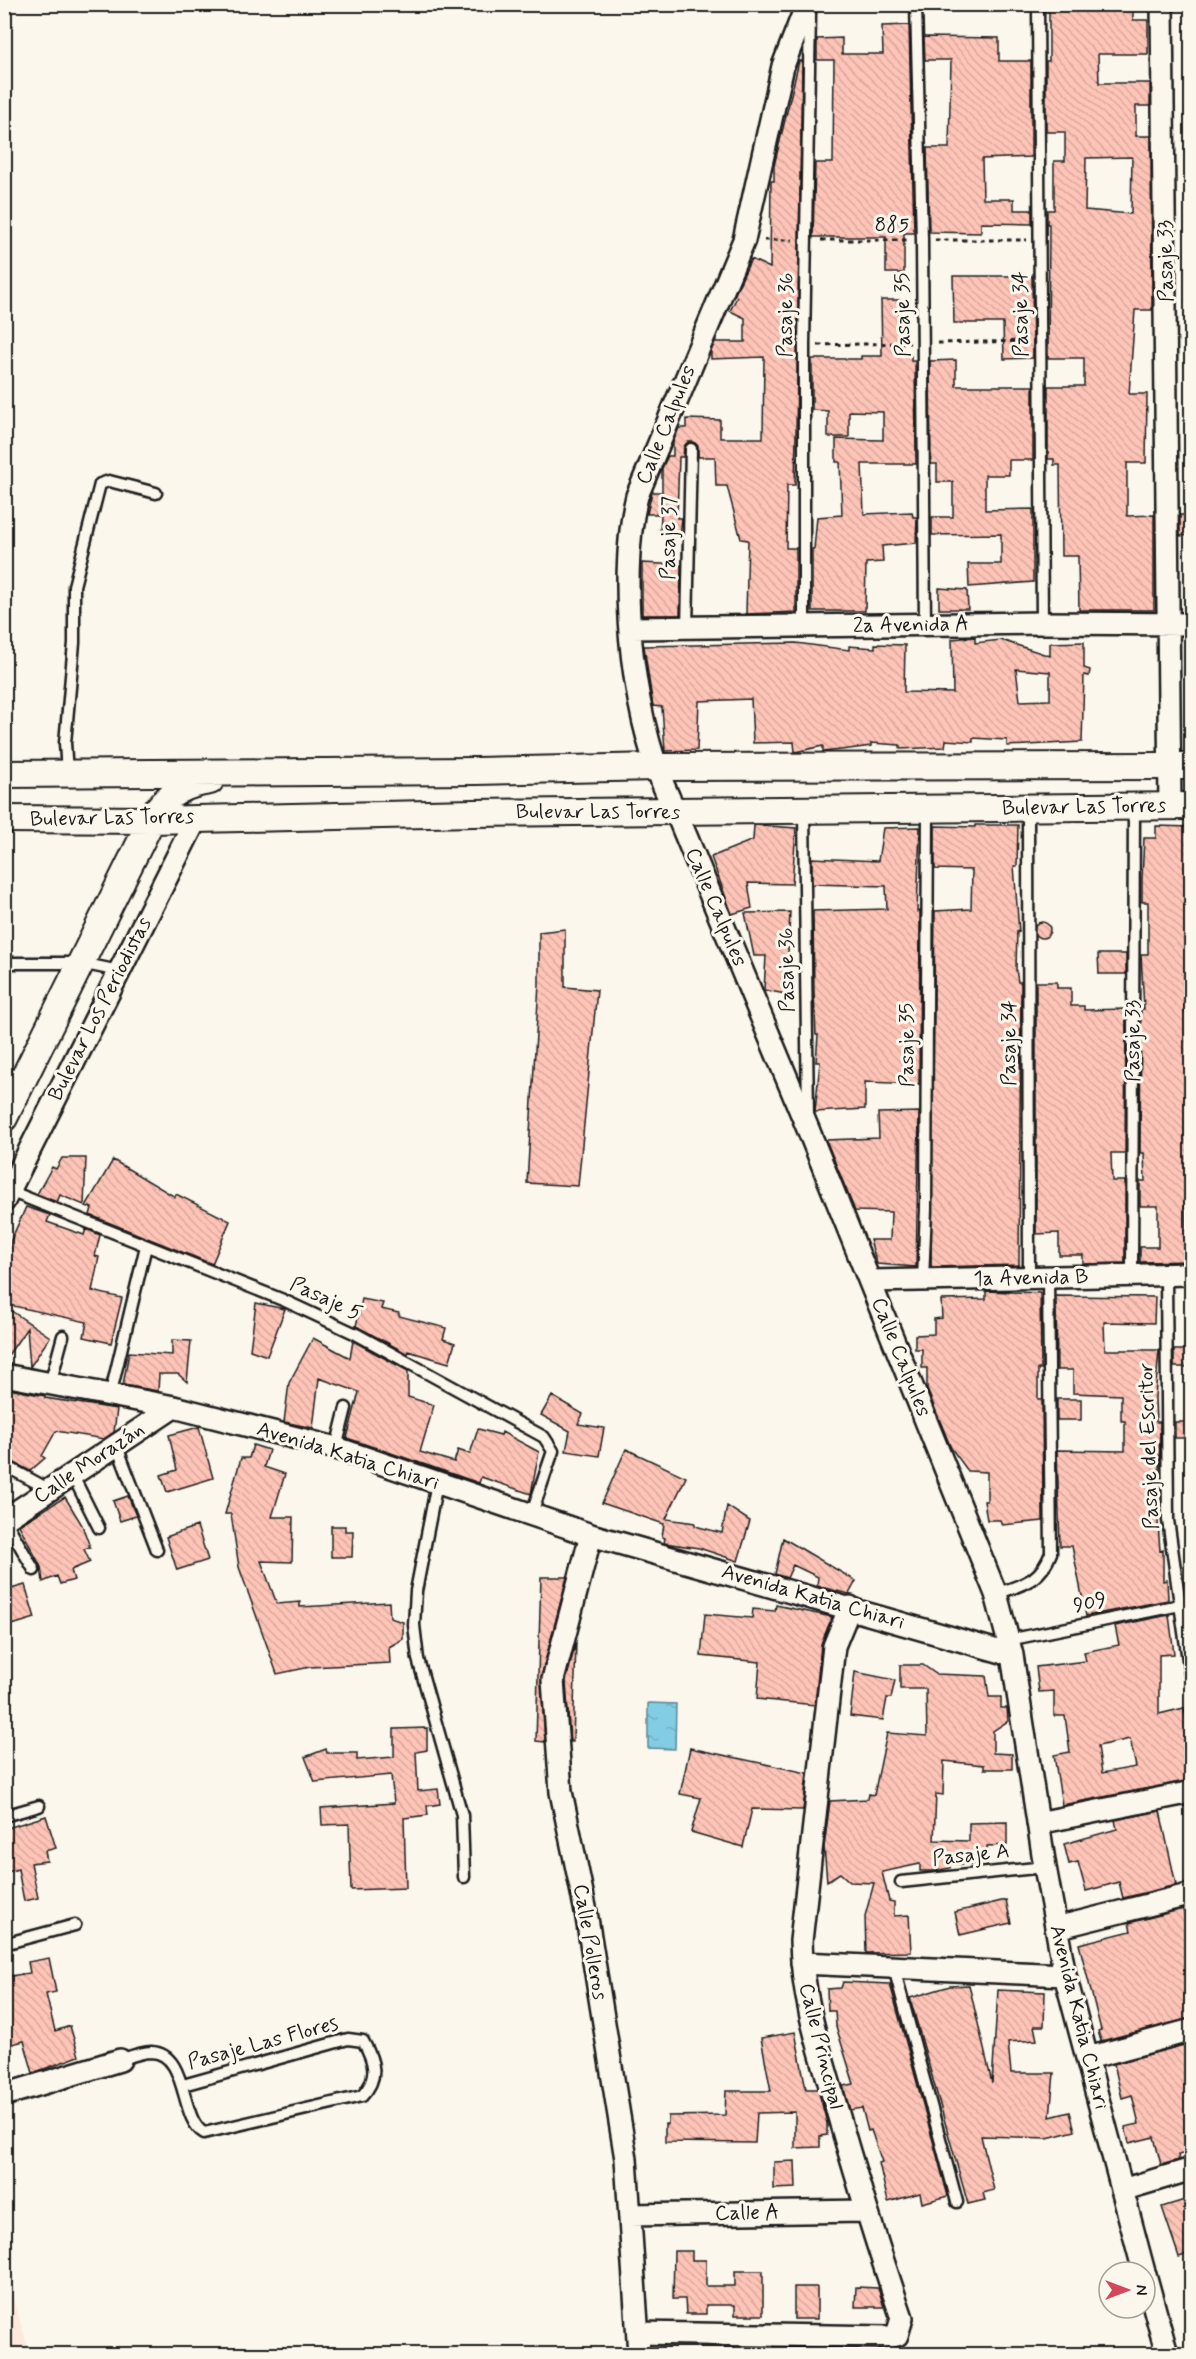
<svg xmlns="http://www.w3.org/2000/svg" width="1196" height="2359" font-family="Mynerve,sans-serif">
<defs>
<pattern id="water-ripples" width="26" height="14" patternUnits="userSpaceOnUse" patternTransform="scale(1.5)"><rect width="26" height="14" fill="#83cde4"/><path d="M2 4q2-2 4 0t4 0M15 11q2-2 4 0t4 0" fill="none" stroke="#71afc3"/></pattern>
<pattern id="building-back-hatch" width="6" height="6" patternUnits="userSpaceOnUse" patternTransform="scale(1.5)"><rect width="6" height="6" fill="#fec4b7"/><path d="M-1 5l2 2M0 0l6 6M5-1l2 2" fill="none" stroke="#d9a89d"/></pattern>
</defs>
<rect width="100%" height="100%" fill="#fbf7ec"/>
<filter id="ink" filterUnits="userSpaceOnUse"><feTurbulence type="fractalNoise" baseFrequency=".0167" numOctaves="2"/><feDisplacementMap in="SourceGraphic" scale="12" xChannelSelector="R" yChannelSelector="G"/><feConvolveMatrix kernelMatrix="1 2 1 2 8 2 1 2 1" color-interpolation-filters="sRGB"/></filter>
<g filter="url(#ink)">
<!-- built -->
<path fill="#fce8dc" d="M5 2273 30 2354H5Z"/>
<!-- water -->
<path fill="url(#water-ripples)" stroke="#5a8694" stroke-width="1.5" d="M648 1703 676 1704 675 1749 648 1748Z"/>
<!-- building -->
<path fill="url(#building-back-hatch)" stroke="#1c1c1c" stroke-width="1.5" fill-rule="evenodd" d="M1049 4H1133V20H1148V54H1098L1099 83H1150V106H1136V136H1151L1152 310H1135L1129 394H1147L1146 463H1127V516L1154 515V610H1079L1078 556H1061L1060 465H1054V459H1048V386H1084V358H1048L1049 224H1047V210H1054V161H1065V132H1046V61H1049ZM1132 157 1131 214 1085 210 1086 158Z
M909 25 914 233H904V273H886V237H813L815 163H833L834 60H817V39L842 38V54H883L882 26Z
M924 37 999 38V61H1031V157L982 159 983 199H1014V210H1032V224L981 223V233L929 232 927 148H949L951 60H925Z
M799 61H802L796 434 795 485H787L786 548H796V612L746 614 748 540 741 539 727 486H716L715 457H698V446L694 442H688L684 446 683 457H679L677 518H682L680 536 660 534 661 514H647L652 492H662V468L668 456H673V442L679 428H686V419L720 420V438H763L764 357 711 359V351L715 342H745V318L730 311 737 297 734 296 751 259 770 268 771 181H774V166Z
M953 276H1032L1033 358 1004 359 1003 323H954Z
M881 300H899L900 355H911V361H915L916 464H862L864 514 912 512 913 517H917L916 543 882 546 883 562 866 563 865 611H812V549H814L817 517 842 515 840 462H836V439L883 440V412L849 411V437H828V411L812 410V359H861V356H882Z
M956 360V386H1033V460H1009V475H985V510L1033 509V582L969 587 968 564H1001V534L932 535V517H953V482H937V464H931L930 361Z
M1180 515H1191V535L1180 536Z
M642 563 681 565 680 615H642Z
M939 588 967 590 968 609H939Z
M975 637V643L1001 640 1050 656V643L1084 642V668L1090 670 1089 676 1084 675 1082 742 1007 746V740L973 738V742L946 740 945 747 900 749V745L871 743V746L849 749 823 752V746L795 752 794 742 753 743 751 699 699 701 697 750 665 751 662 707 653 706 644 646 796 643 849 650V646L875 648V644L905 645 904 692 953 693 952 639ZM1016 669 1050 672V700L1020 701Z
M754 825 796 828 792 884 748 883 752 908 732 914 711 857 753 840Z
M975 825H1018L1017 866H1014L1019 932 1017 931 1016 969 1018 982H1021L1019 1265 931 1267 935 911 971 909 972 870 935 869V826L975 827Z
M1156 826 1191 827V978H1184L1185 1013H1191V1205L1185 1206 1186 1247H1191V1261L1140 1262V1247H1158V1206H1140V1181H1145L1144 1153H1140L1141 1009H1144L1141 954H1148V902H1142V878L1144 838H1156Z
M920 827 917 912 920 911 919 1084 865 1082V1109L815 1112 820 1062H816L818 1035H816L814 992 813 911 887 909 886 886 812 884V858L878 861 883 828Z
M790 912 786 994 764 990 766 956H754L745 913Z
M1034 930a8 8 0 1 1 16 0a8 8 0 1 1-16 0Z
M565 929V987L597 990 578 1186 527 1183 539 984V932Z
M1098 954H1126V974H1099Z
M1036 982H1057V988H1071V1006H1084V1010L1126 1009 1125 1153H1111L1112 1181H1125V1263L1083 1264V1255H1059V1233L1036 1234Z
M919 1112 916 1267 877 1264 870 1240H890L891 1212 855 1211 826 1140 879 1138 878 1113Z
M62 1158H86L84 1205 60 1195 57 1202 37 1194 52 1167 56 1169Z
M113 1160 175 1197 176 1194 230 1221 212 1264 90 1215 92 1208 86 1206Z
M26 1207 50 1215 47 1222 84 1235 86 1229 100 1235 95 1256 99 1257 92 1291 122 1298 111 1343 84 1337 87 1322 4 1304 11 1240Z
M986 1291 1040 1293 1041 1369H1038V1399H1042L1043 1521 1002 1525 1000 1520H987L984 1501H987V1472L968 1471 951 1448 927 1389V1368H922V1349H915V1335L934 1334V1319L942 1318 941 1300 986 1299Z
M1056 1296 1155 1297 1154 1323 1104 1322 1105 1350H1159L1155 1398 1156 1422H1160L1158 1523 1160 1551 1163 1550V1581L1167 1580 1168 1600 1086 1616 1072 1546H1060L1057 1450 1125 1451V1421H1121V1395L1073 1393V1370H1057Z
M362 1299 383 1303 381 1309 399 1313V1316L446 1328 443 1339 455 1343 449 1363 408 1351V1354L356 1326Z
M256 1303 285 1309 267 1356 250 1350Z
M4 1306 50 1337 30 1367 27 1328 4 1361Z
M313 1338 350 1358 353 1341 408 1371V1397L434 1405 420 1452 454 1462 458 1450 470 1454 478 1429 501 1435 502 1432 539 1452 531 1494 481 1477 479 1483 347 1438 359 1392 319 1378 313 1428 284 1422 289 1383Z
M172 1340 191 1341 187 1382 178 1374H159L158 1391 123 1385 129 1352 172 1355Z
M1174 1350H1191V1367H1174Z
M4 1388 45 1396V1398L117 1409 114 1432 104 1439 56 1431 42 1456 45 1458 30 1471 13 1462 4 1451Z
M552 1396 583 1414 578 1424 604 1428 599 1456 566 1451 570 1431 541 1415Z
M1057 1399H1081V1420H1057Z
M1175 1422H1191V1438H1175Z
M199 1427 213 1478 167 1492 161 1475 177 1470 169 1435Z
M253 1445 269 1450 264 1467 285 1474 272 1517H293L292 1562 261 1561 277 1604 300 1602V1607L389 1602 390 1618 403 1622V1639L389 1647 390 1663 310 1667 277 1674 239 1567 231 1514H225L241 1458H249Z
M626 1449 686 1477 666 1519 695 1523V1526L722 1533 727 1506 750 1521 738 1561 699 1548 664 1543 665 1538 662 1537 664 1524 602 1503Z
M128 1496 136 1516 120 1521 113 1501Z
M65 1497 82 1525 90 1547 84 1549 90 1562 71 1570 74 1580 60 1584 57 1576 43 1582 41 1567 19 1525Z
M197 1526 208 1560 177 1570 166 1537Z
M331 1526H345V1531H353L352 1557H331Z
M783 1538 856 1581 849 1594 817 1586 818 1577 793 1565 787 1578 775 1574Z
M541 1577H567L541 1677 545 1742 536 1741Z
M25 1585 35 1618 12 1625 4 1591Z
M776 1605 832 1617 821 1644 815 1705 757 1699 760 1662 701 1656 705 1614 752 1618 753 1609 775 1611Z
M1169 1615 1174 1654 1159 1655V1714L1184 1708 1191 1740V1780L1062 1805 1054 1755 1070 1752 1065 1716H1054V1691L1039 1692 1036 1667 1086 1661 1084 1652 1119 1645 1115 1626ZM1130 1739 1136 1767 1102 1773 1098 1746Z
M576 1642 573 1742H570L566 1681Z
M900 1665H923L936 1674 986 1676 989 1697H1001V1708H1007L1008 1721 993 1731V1753L1012 1754V1769H984V1765L944 1761 943 1795 936 1794 934 1840 969 1841V1823L1007 1822V1845L987 1846V1864H950V1868L935 1871H920V1864L882 1872 889 1901 894 1902V1916L909 1915 911 1952 866 1953 865 1916 874 1883 850 1882 840 1873 827 1881 824 1847 830 1801 868 1799 869 1794 874 1795 887 1733 927 1736 926 1689H900Z
M855 1672 895 1680 891 1698H887L883 1720 850 1716Z
M427 1728V1750L416 1752 418 1791 438 1789 440 1804 427 1806 428 1815 404 1818 406 1888 351 1890 349 1824 322 1825 321 1808 394 1803 391 1775 315 1782 305 1757 326 1749 327 1753H357V1760L394 1757V1729Z
M690 1748 807 1773 803 1810 752 1809 743 1847 691 1832 701 1798 680 1794Z
M1160 1811 1176 1885 1123 1898 1119 1882 1086 1891 1078 1862 1069 1864 1064 1844 1117 1829 1115 1820Z
M46 1816 56 1848 45 1851 47 1861 31 1863 38 1898 24 1901 18 1869 4 1873V1829Z
M1006 1900 1011 1923 960 1935 955 1912Z
M1183 1909 1185 1917 1191 1915V2018L1101 2041 1098 2031 1101 2030 1079 1944 1131 1931 1129 1923Z
M49 1958 56 1992 46 1994 55 2031 70 2026 79 2056 33 2073 24 2041 4 2046V2030L8 2029 4 1977 30 1973 28 1962Z
M843 1982 890 1984 948 2196 922 2203 920 2193 888 2202 879 2163 882 2162 871 2130 868 2131 862 2108 850 2110 843 2086 854 2084 836 2026 835 2011H828L827 1989 841 1988Z
M969 1985 992 2083 998 1990 1045 1992 1044 2026H1034L1037 2040 1008 2042 1011 2073H1054L1050 2117 1070 2112 1075 2131 1047 2138 981 2136 994 2190 983 2193 985 2200 968 2204 910 1998 950 1986Z
M795 2032 806 2089H818L827 2123V2135L820 2136V2147L795 2148V2112L757 2113 755 2143 665 2142V2124H668V2116L725 2115 726 2091H771L761 2038Z
M1191 2043V2152L1178 2155 1179 2160 1161 2165 1154 2137 1129 2143 1125 2127 1139 2124 1132 2095 1122 2098 1114 2064Z
M795 2161 796 2188 774 2189V2162Z
M1191 2198V2223L1188 2225 1191 2237V2253L1179 2257 1162 2207Z
M674 2251H692V2260H706V2286H735V2271H763V2315H735V2305H706V2314H686L685 2299H673Z
M794 2287H817V2319H794Z
M856 2287 878 2288 884 2307H855Z"/>
<g fill="none" stroke-linecap="round" stroke-linejoin="round">
<defs>
<path id="service" d="M916 4 922 240 925 625
M1038 4 1042 623
M804 626V345L810 14
M687 629 691 449
M67 773 65 743 74 643V586L100 484 109 481 156 493
M1028 808 1029 1278
M804 811 808 1116
M4 963H81L119 971
M7 1190 283 1300 356 1334 544 1437 553 1451 532 1513
M1132 1275 1134 807
M1166 1275 1168 1520 1192 1688
M923 1280 926 1209 928 809
M50 1384 63 1336
M110 1396 146 1246
M116 1444 157 1550
M336 1448 346 1408
M4 1465 50 1490
M72 1474 99 1528
M437 1483 416 1591 414 1625 418 1659 462 1815 464 1877
M5 1520 34 1570
M996 1594C1023 1584 1040 1582 1051 1553L1048 1277
M1008 1640 1180 1605
M4 1816 39 1806
M901 1882 1045 1867
M4 1944 75 1925
M894 1968 957 2202
M120 2060C129 2057 141 2052 151 2052 189 2053 179 2119 204 2133L362 2096C379 2078 375 2062 363 2041L348 2039 183 2085"/>
<path id="minor" d="M807 4 783 66 744 240 637 496C616 583 633 734 676 812L808 1129 996 1594 1012 1655 1045 1867 1065 1975 1144 2272
M1162 4 1170 806
M631 628 1042 623 1192 624
M4 1201 197 817
M871 1281 1192 1274
M4 1375 174 1407 336 1448 591 1535 1012 1655
M4 1520 174 1407
M591 1535 553 1680 561 1792 586 1912 626 2159 639 2354
M1038 1823 1192 1792
M1056 1928 1192 1894
M802 1963 1065 1975
M1088 2058 1192 2030
M4 2095 120 2060
M1122 2190 1192 2169
M630 2215 865 2211
M1145 2274 1167 2354
M638 2333 888 2337 897 2335 902 2318C877 2245 854 2171 833 2096 818 2045 802 1995 801 1941L834 1646 850 1607"/>
<path id="tertiary" d="M4 774 477 771 656 767 1192 766
M4 819 152 820 473 813 1192 806
M4 1118 156 811C172 791 185 785 210 781"/>
</defs>
<!-- service casing -->
<use href="#service" stroke="#1c1c1c" stroke-width="15"/>
<!-- minor casing -->
<use href="#minor" stroke="#1c1c1c" stroke-width="26"/>
<!-- tertiary casing -->
<use href="#tertiary" stroke="#1c1c1c" stroke-width="30"/>
<!-- path -->
<path stroke="#1c1c1c" stroke-width="3" stroke-dasharray="4.5 4.5" stroke-linecap="butt" d="M764 240H793
M821 240H907
M935 240H1027
M938 343 1027 341
M818 345 910 343"/>
<!-- service -->
<use href="#service" stroke="#fbf7ec" stroke-width="10"/>
<!-- minor -->
<use href="#minor" stroke="#fbf7ec" stroke-width="21"/>
<!-- tertiary -->
<use href="#tertiary" stroke="#fbf7ec" stroke-width="26"/>
</g>
</g>
<g text-anchor="middle" dominant-baseline="central" stroke-width="6" stroke-linejoin="round" paint-order="stroke">
<!-- street labels -->
<g font-size="21" fill="#1c1c1c" stroke="#fbf7ec">
<text x="892" y="225">885</text>
<text transform="translate(1166 261) rotate(-91)">Pasaje 33</text>
<text transform="translate(1021 314) rotate(-91)">Pasaje 34</text>
<text transform="translate(786 315) rotate(-89)">Pasaje 36</text>
<text transform="translate(903 315) rotate(-91)">Pasaje 35</text>
<text transform="translate(666 425) rotate(-68)">Calle Calpules</text>
<text transform="translate(669 538) rotate(-89)">Pasaje 37</text>
<text transform="translate(911 625) rotate(-1)">2a Avenida A</text>
<text transform="translate(1084 807) rotate(-1)">Bulevar Las Torres</text>
<text x="598" y="812">Bulevar Las Torres</text>
<text transform="translate(112 818) rotate(-1)">Bulevar Las Torres</text>
<text transform="translate(716 907) rotate(67)">Calle Calpules</text>
<text transform="translate(787 970) rotate(-91)">Pasaje 36</text>
<text transform="translate(100 1009) rotate(-63)">Bulevar Los Periodistas</text>
<text transform="translate(1133 1041) rotate(-90)">Pasaje 33</text>
<text transform="translate(1009 1043) rotate(-90)">Pasaje 34</text>
<text transform="translate(907 1045) rotate(-90)">Pasaje 35</text>
<text transform="translate(1031 1278) rotate(-1)">1a Avenida B</text>
<text transform="translate(326 1299) rotate(25)">Pasaje 5</text>
<text transform="translate(901 1357) rotate(68)">Calle Calpules</text>
<text transform="translate(1149 1446) rotate(-92)">Pasaje del Escritor</text>
<text transform="translate(348 1456) rotate(17)">Avenida Katia Chiari</text>
<text transform="translate(89 1463) rotate(-34)">Calle Morazán</text>
<text transform="translate(813 1597) rotate(16)">Avenida Katia Chiari</text>
<text transform="translate(1090 1603) rotate(-12)">909</text>
<text transform="translate(971 1855) rotate(-6)">Pasaje A</text>
<text transform="translate(590 1942) rotate(80)">Calle Polleros</text>
<text transform="translate(1079 2017) rotate(76)">Avenida Katia Chiari</text>
<text transform="translate(263 2043) rotate(-15)">Pasaje Las Flores</text>
<text transform="translate(821 2046) rotate(76)">Calle Principal</text>
<text transform="translate(747 2213) rotate(-1)">Calle A</text>
</g>
</g>
<!-- margin -->
<rect width="1196" height="2359" fill="none" stroke="#fbf7ec" stroke-width="24"/>
<rect x="12" y="12" width="1172" height="2335" fill="none" stroke="#1c1c1c" stroke-width="2" filter="url(#ink)"/>
<!-- north arrow -->
<g transform="translate(1127 2290) rotate(90)"><circle r="28" fill="#fbf7ec" stroke="#a29f99" stroke-width="1.5"/>
<path d="M0-4.5L10 22L0 15L-10 22Z" fill="#d1495b"/>
<text y="-9" font-size="16" font-weight="bold" text-anchor="middle" fill="#1c1c1c">N</text>
</g>
</svg>
